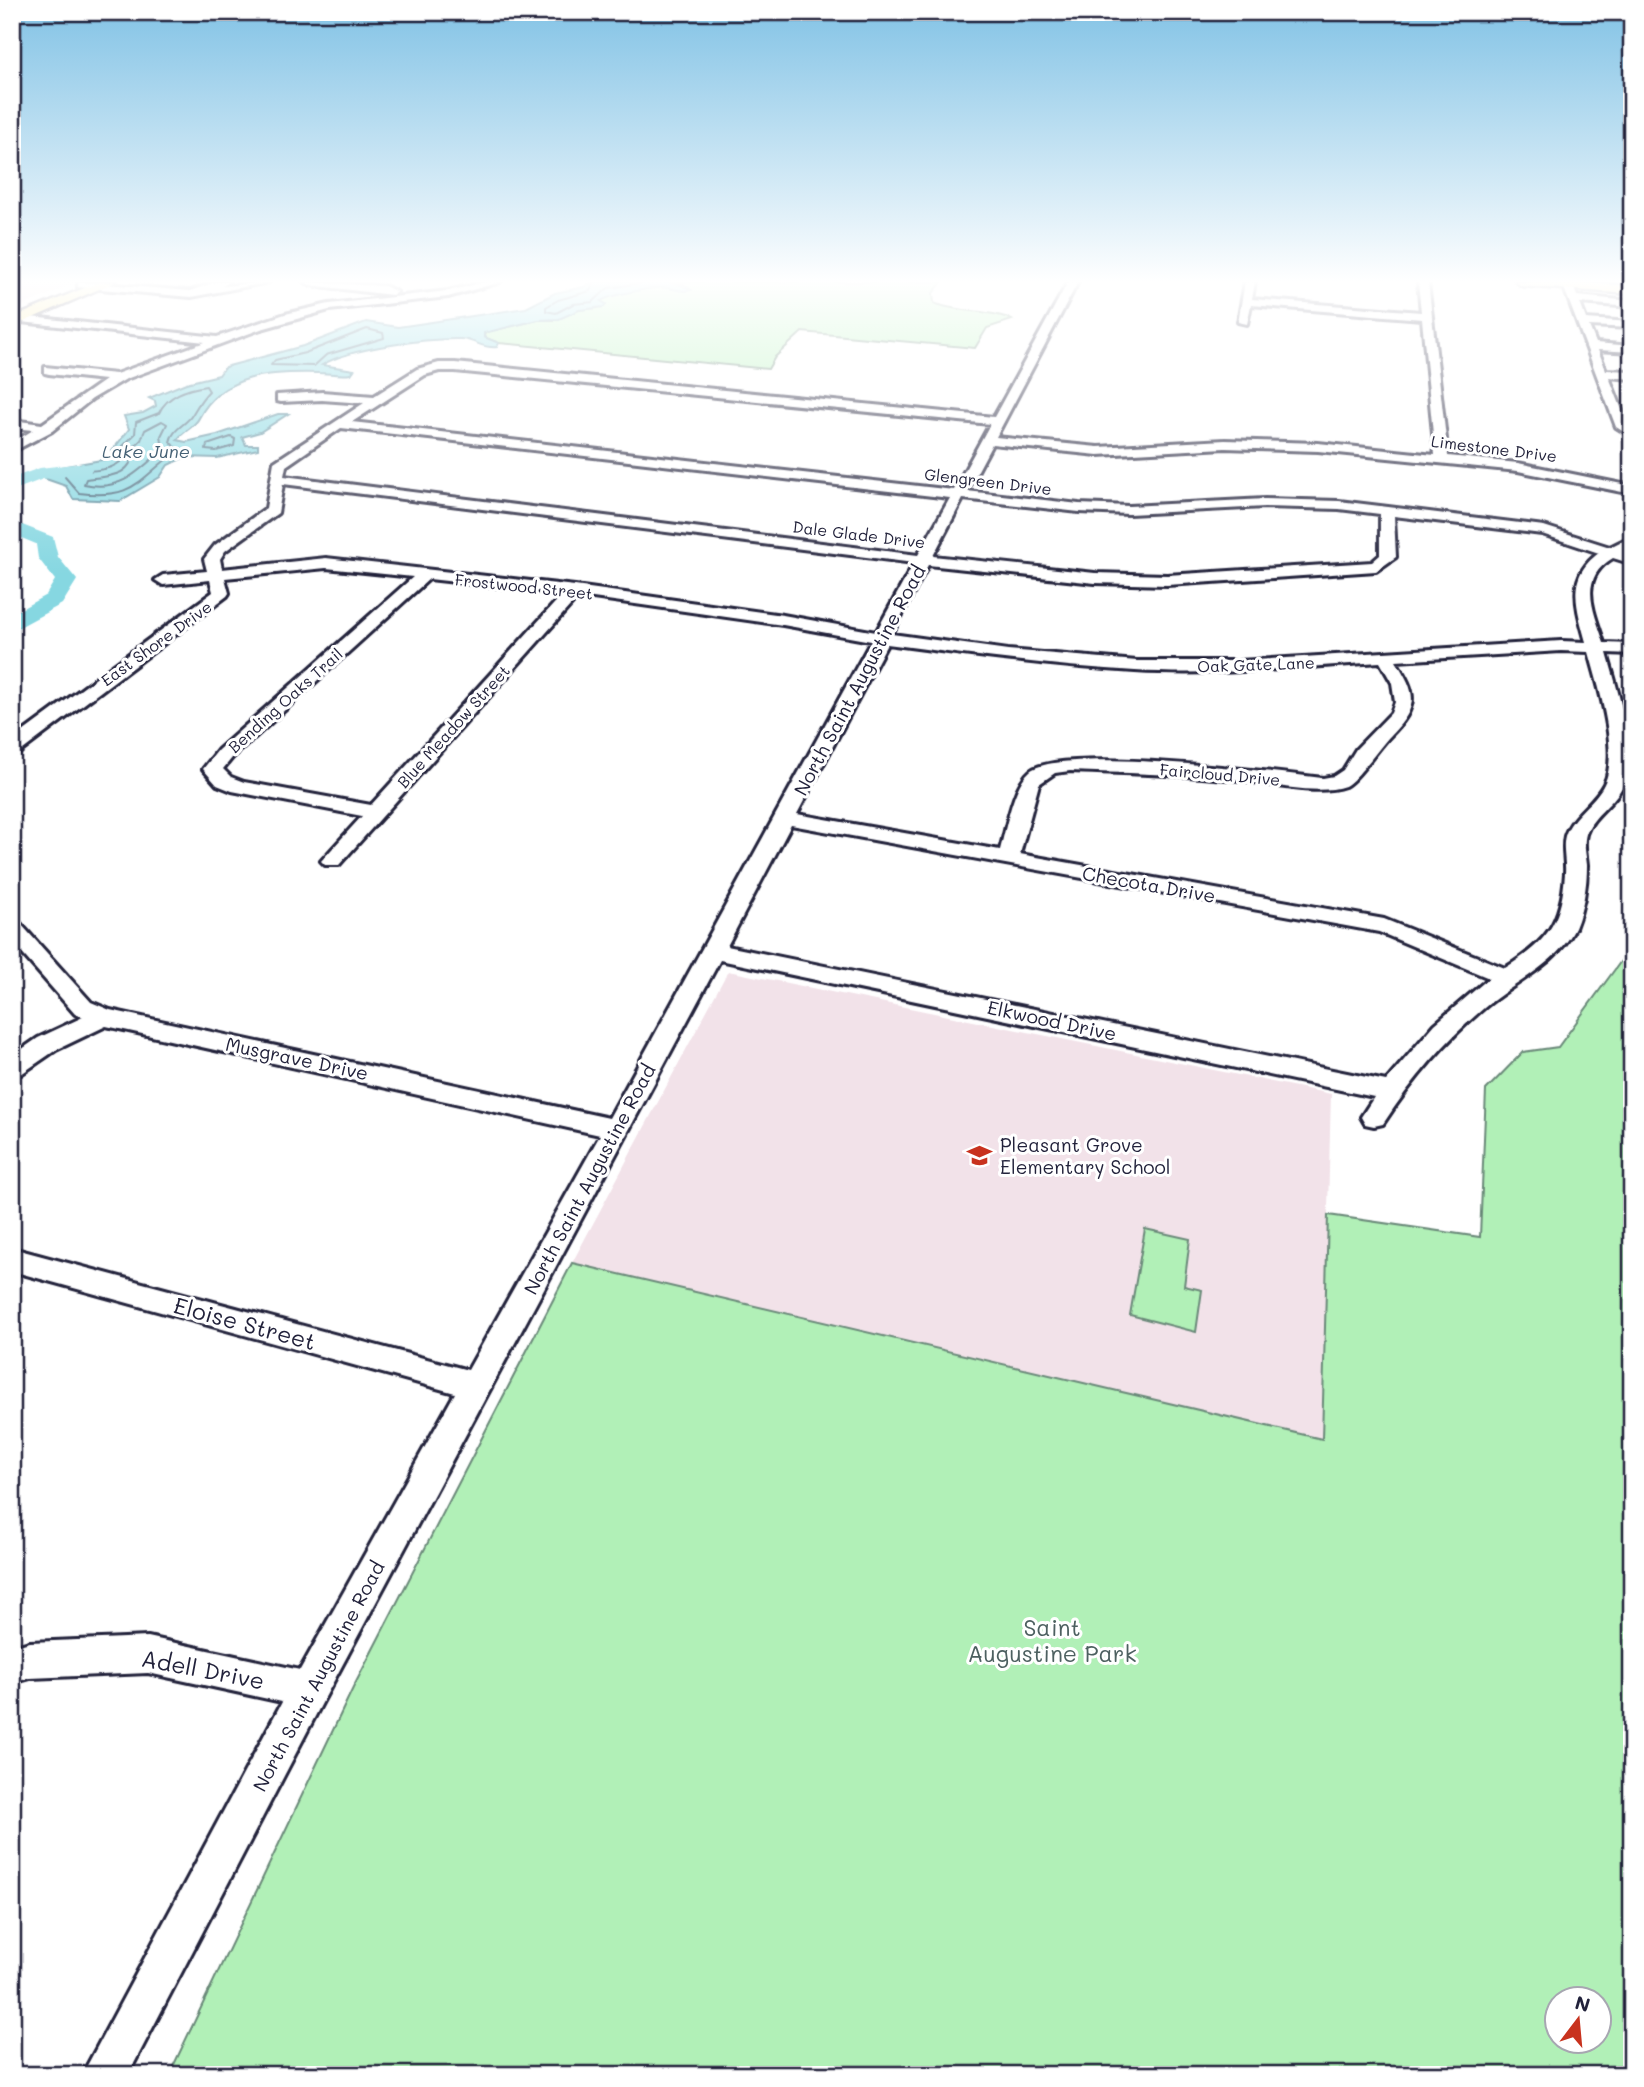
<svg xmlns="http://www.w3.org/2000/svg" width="1644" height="2087" font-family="Mali,sans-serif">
<rect width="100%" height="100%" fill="#fff"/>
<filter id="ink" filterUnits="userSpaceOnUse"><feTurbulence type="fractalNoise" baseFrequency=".0143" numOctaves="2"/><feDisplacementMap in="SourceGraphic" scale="14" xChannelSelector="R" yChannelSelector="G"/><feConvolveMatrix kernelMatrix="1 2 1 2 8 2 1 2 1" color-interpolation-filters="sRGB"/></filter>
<g filter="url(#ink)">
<!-- built -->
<path fill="#f2e2e9" d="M12 282H79L12 310Z
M728 971 1331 1094 1322 1439 572 1263Z"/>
<!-- green -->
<path fill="#b1f0b7" stroke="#6a8979" stroke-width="2" fill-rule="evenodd" d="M669 282H942L933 293 934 303C957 313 996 310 1012 320L987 328 975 348 802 332 775 357 768 369 499 343 483 337 486 332 538 320H554L579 310 598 308C600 303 602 298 608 296 612 294 659 287 664 287 673 288 682 293 691 290L683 284Z
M1632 946V2075H169L353 1688 572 1263 1322 1439 1328 1215 1480 1237 1486 1090 1523 1052 1558 1047ZM1556 2000H1598V2042H1556Z
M1145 1229 1190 1239 1184 1286 1202 1290 1196 1332 1130 1315Z"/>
<!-- water -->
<path fill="#86d7e1" stroke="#5e8f9f" stroke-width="2" d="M592 282C618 282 670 275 691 290 681 293 673 288 663 287 653 287 607 296 601 301L606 304 604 307 579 310 559 319 538 320 484 333V337L499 343 497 347C483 349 475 340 461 339 429 338 349 348 322 365L354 370 351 374C340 376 329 373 318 373 273 372 222 373 199 418 195 427 182 432 177 440L186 442 217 435 278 414H288L260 432 242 437 246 445H258V449L217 458 185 457 168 465 160 477 120 501 73 499 66 486 46 479 36 471 119 457 112 451 129 429 124 416 143 413 156 406 155 401 149 398 186 383 219 375 225 367 303 346 366 322 398 327 526 308 555 293 584 287Z"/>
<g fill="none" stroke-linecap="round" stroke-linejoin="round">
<!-- shore -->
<path stroke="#4a6a7d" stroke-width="2" d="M594 282 590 291 558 300 546 307V311L556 313 573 304 593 302 608 288 648 282
M367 329 383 333 384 338 326 355 314 366 271 365 275 360 305 353Z
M206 386 209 391C201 399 198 405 192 415 186 425 172 429 170 442L177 449 176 452C137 480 135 500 79 493L65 477 67 472C86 470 112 474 125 457L122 447 135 434 136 422 159 413C167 395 187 389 206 386Z
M162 421 167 424 161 436 163 449C138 472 120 492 84 484L86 479C109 476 134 477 133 448L141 440 145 430Z
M231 437 235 439 234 446 216 451 206 450 207 445Z"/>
<!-- river -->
<path fill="#86d7e1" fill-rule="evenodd" d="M83 463 92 469 90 473 43 479 12 491V478L40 468Z
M12 521 53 537 58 557 77 580 62 604 12 631V614L46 595 55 580 38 558 36 544 12 534Z"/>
<defs>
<path id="minor" d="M82 282 190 291 215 282H229L223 286 269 282 191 297 78 287V283Z
M305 282 385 286 397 292 392 295 310 285Z
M485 282H500L448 297 329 310 261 329 126 379 92 399 52 431 12 452V443L33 430 12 428V420L42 424 105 380 49 374 45 373V367L116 374 205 342 12 321V315L217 337 285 314 329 304 448 291Z
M1068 282H1078L996 437 1098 447 1225 440 1318 443 1435 455 1422 319 1251 305 1247 324 1238 322 1245 282H1255L1252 299 1421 312 1418 282H1428L1448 456 1518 463 1632 486V494L1518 471 1318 451 1225 448 1098 455 992 444 967 491 1079 504 1129 506 1265 499 1339 501 1544 526 1610 547 1632 536V547L1624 551 1632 554V564L1613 558C1577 579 1594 611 1604 643L1632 644V654L1607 653C1616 686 1638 750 1624 783 1616 803 1593 814 1586 834 1583 845 1586 854 1587 865 1587 886 1583 909 1575 928 1557 965 1514 982 1484 1008 1444 1042 1412 1080 1383 1124L1374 1126 1365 1124 1361 1117 1374 1097 720 960 322 1703 128 2075H82L282 1702 148 1673 30 1678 12 1683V1647L30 1642 148 1637 300 1670 455 1393 12 1271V1248L468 1370 600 1135 106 1026 56 1050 21 1074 12 1077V1056L38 1038 83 1017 75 1014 12 942V921L20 923 91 1002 110 1010 609 1118 871 641 783 625 579 596 339 865H325L321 861 362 816 232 791 217 785 203 769 218 750 413 577 326 568 225 578 229 593 227 596 19 753 12 755V740L213 592 210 580 163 585 155 580 163 575 207 571 204 559 215 545 266 508 274 462 364 403 322 400 281 402 277 401V395L322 392 374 396 417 369 439 363H455L994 417ZM439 371H455L990 424 954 490 352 422 425 375ZM341 428 950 498 918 555 284 476 286 466ZM283 484 914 563 876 632 783 615 575 586 326 558 222 569 220 559 225 551 278 513ZM963 499 1079 512 1129 514 1265 507 1339 509 1380 514V555L1372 562 1167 575 1095 573 933 556ZM1394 516 1542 534 1599 553C1565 577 1577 608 1586 642L1561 641 1239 661H1137L1008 650 892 634 928 565 1095 583 1167 585 1376 571 1396 557ZM429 579 563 594 371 805 244 782 231 777 223 769 232 758ZM887 644C969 655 1052 666 1135 671 1216 676 1299 667 1380 662L1392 683 1395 702 1391 713 1356 749 1343 770 1334 776 1323 778C1275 772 1061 746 1030 771 1013 785 1006 829 1000 850L797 814ZM1561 651 1589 652C1598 685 1620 753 1604 784 1594 804 1572 814 1565 836 1562 848 1566 861 1565 873 1562 923 1547 942 1505 968L1384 919 1020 854 1039 784 1055 773 1070 771C1123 773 1177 774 1229 779 1262 781 1315 797 1345 786 1356 781 1380 746 1391 735 1419 706 1417 694 1396 661ZM791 825 1379 932 1489 978 1435 1024 1386 1081 727 946Z
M1564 283H1572L1577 296 1632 301V307L1580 303 1586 319 1632 322V328L1589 326 1596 343 1632 346V352L1598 350 1606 370 1632 371V379L1609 377 1628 425 1632 427V437L1616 427 1563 285Z"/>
<path id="major" d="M99 282H115L12 327V318Z
M1516 282H1570L1632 286V294L1522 286Z"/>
</defs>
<!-- minor casing -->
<use href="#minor" stroke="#22223b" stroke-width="6"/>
<!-- major casing -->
<use href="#major" stroke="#22223b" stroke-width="5"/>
<!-- minor -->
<use href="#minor" fill="#fff" fill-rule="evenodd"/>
<!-- major -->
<use href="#major" fill="#f5e381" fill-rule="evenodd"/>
</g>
</g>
<!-- sky -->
<linearGradient id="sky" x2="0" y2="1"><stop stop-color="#81c2e5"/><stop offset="0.49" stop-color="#fff"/><stop offset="1" stop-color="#fff" stop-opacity="0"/></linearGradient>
<rect width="1644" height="574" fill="url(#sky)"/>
<!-- icons -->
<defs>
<symbol id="school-bare" viewBox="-9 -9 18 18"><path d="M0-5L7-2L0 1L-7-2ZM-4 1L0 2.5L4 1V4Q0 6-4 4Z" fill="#c8321e" stroke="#fff" stroke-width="2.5" paint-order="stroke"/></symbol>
</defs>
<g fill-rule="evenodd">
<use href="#school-bare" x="962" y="1138" width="35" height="35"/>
</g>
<g text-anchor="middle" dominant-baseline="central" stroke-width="6" stroke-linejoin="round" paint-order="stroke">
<!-- far-street labels -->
<g font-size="16" fill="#22223b" stroke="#fff">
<text transform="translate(1494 448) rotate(7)">Limestone Drive</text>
<text transform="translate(988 481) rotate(7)">Glengreen Drive</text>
<text transform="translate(859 534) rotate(7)">Dale Glade Drive</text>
<text transform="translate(524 586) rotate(6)">Frostwood Street</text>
<text transform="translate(156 643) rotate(-36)">East Shore Drive</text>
<text transform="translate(1256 664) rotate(-2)">Oak Gate Lane</text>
<text transform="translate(285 700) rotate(-42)">Bending Oaks Trail</text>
<text transform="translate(453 726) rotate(-48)">Blue Meadow Street</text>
<text transform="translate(1220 774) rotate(5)">Faircloud Drive</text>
</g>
<!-- far-water labels -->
<g font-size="18" font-style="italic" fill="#456175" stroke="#fff">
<text x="146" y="451">Lake June</text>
</g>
<!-- street labels -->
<g font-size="19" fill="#22223b" stroke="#fff">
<text transform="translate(859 680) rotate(-62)">North Saint Augustine Road</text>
<text transform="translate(1149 884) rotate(10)">Checota Drive</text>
<text transform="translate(1052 1020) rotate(12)">Elkwood Drive</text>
<text transform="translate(297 1058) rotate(12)">Musgrave Drive</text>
<text transform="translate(589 1179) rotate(-62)">North Saint Augustine Road</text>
<text transform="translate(318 1676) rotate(-62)">North Saint Augustine Road</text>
</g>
<!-- poi labels -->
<g font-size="19" fill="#22223b" stroke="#fff" text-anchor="start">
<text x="1000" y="1144">Pleasant Grove<tspan x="1000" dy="22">Elementary School</tspan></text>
</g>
<!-- near-street labels -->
<g font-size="23" fill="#22223b" stroke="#fff">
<text transform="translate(245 1323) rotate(15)">Eloise Street</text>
<text transform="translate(203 1669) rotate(11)">Adell Drive</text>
</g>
<!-- near-park labels -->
<g font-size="23" fill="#4d6060" stroke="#fff">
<text x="1052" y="1627">Saint<tspan x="1052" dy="26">Augustine Park</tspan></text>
</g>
</g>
<!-- margin -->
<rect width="1644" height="2087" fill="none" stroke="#fff" stroke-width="42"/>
<rect x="21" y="21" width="1602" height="2045" fill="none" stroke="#22223b" stroke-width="2.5" filter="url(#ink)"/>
<!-- north arrow -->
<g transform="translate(1578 2020) rotate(16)"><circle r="33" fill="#ffffff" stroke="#a7a7b1" stroke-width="2"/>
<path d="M0-5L12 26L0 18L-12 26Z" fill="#c8321e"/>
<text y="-10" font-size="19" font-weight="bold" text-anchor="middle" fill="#22223b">N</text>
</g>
</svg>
